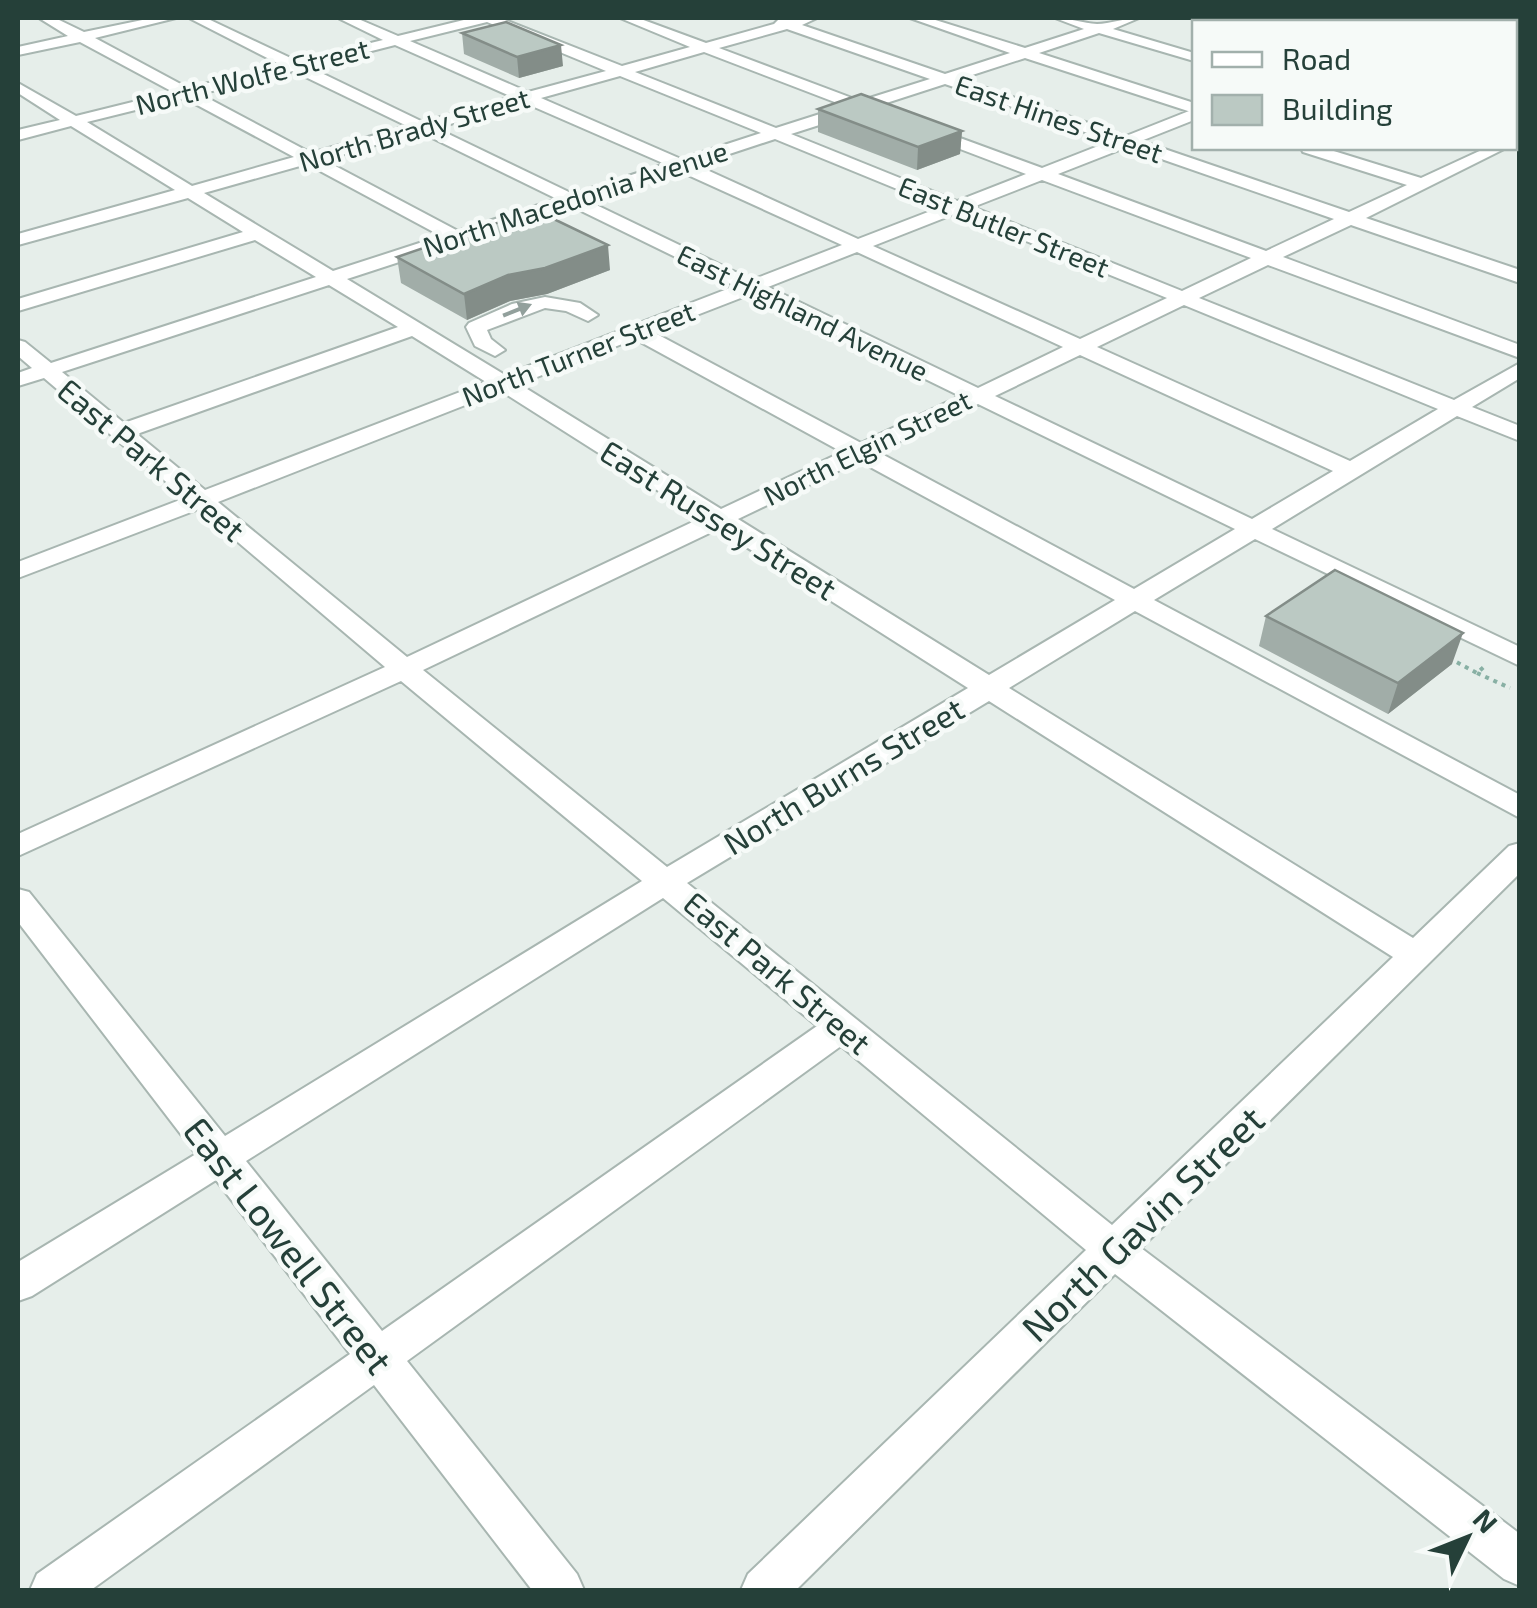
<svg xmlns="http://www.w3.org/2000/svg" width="1537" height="1608" font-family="'Exo 2',sans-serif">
<rect width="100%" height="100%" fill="#e6eeea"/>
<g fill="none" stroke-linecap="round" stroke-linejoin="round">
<defs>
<path id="minor" d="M39 18H55L84 32 152 18H176L95 38 188 88 281 65 189 18H206L297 61 383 40 338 18H356L398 36 472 18H500L622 66 690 47 620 18H638L706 43 774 24 780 18H817L802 25 945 74 1010 53 910 18H929L1025 48 1084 29 1055 18C1070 18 1083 23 1097 24 1110 24 1124 18 1139 18L1113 29 1194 53V61L1099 33 1039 53 1194 103V120L1141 141 1349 212 1407 185 1303 152 1301 148H1324L1421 178 1486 148H1506L1366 218 1520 270V283L1351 225 1283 257 1520 345V358L1268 265 1199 298 1454 400 1520 363V378L1472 407 1520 426V441L1457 416 1272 529 1520 647V666L1255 539 1154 600 1520 795V818L1135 611 1009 688 1413 938 1509 846 1520 843V873L1141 1248 1520 1534V1586L1504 1579 1115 1274 796 1590H741L748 1574 1086 1250 841 1046 407 1361 577 1574 584 1590H532L374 1385 91 1590H30L37 1574 350 1354 216 1180 32 1296 18 1301V1262L196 1154 18 922V889L29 892 225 1136 642 881 401 681 18 856V834L385 667 199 509 18 578V562L185 498 44 378 18 386V373L32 368 18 356V340L25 342 51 363 316 277 255 240 18 311V299L243 232 188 198 18 245V234L175 190 71 126 18 140V130L60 120 18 93V83L76 116 173 92 80 42 18 55V47L68 36ZM487 22 606 71 528 92 410 41ZM787 29 930 79 860 101 719 48ZM395 45 512 97 423 122 309 67ZM704 52 845 106 776 128 635 72ZM1025 58 1188 111H1189L1126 136 960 79ZM293 71 407 126 311 153 200 94ZM620 76 761 133 681 159 541 98ZM945 84 1111 141 1042 168 930 127H918V133L1026 174 957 201 791 134 860 112H873L874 107ZM184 98 294 157 192 186 87 122ZM525 103 665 164 573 194 436 128ZM420 132 557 199 458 231 324 160ZM775 139 941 207 858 239 696 165ZM1127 147 1334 219 1266 251 1058 174ZM307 164 441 236 333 271 204 193ZM679 171 842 245 752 280 588 201ZM1042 180 1251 258 1182 291 973 207ZM571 206 735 286 505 375 347 279ZM957 213 1167 298 1080 339 873 246ZM857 252 1063 347 978 388 768 287ZM329 285 398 327 124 423 62 372ZM751 294 960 396 861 443 653 332ZM1184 305 1438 409 1350 461 1097 347ZM412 336 486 382 205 490 137 434ZM635 339 842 452 721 509 519 384ZM1080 355 1333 471 1252 519 995 396ZM501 391 701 518 407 657 218 502ZM978 404 1235 529 1134 589 878 452ZM859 461 1115 600 989 675 738 519ZM718 529 968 688 667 867 423 670ZM989 701 1393 957 1112 1225 687 883ZM663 898 817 1026 382 1331 246 1161Z
M1197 18H1220L1228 22H1205Z
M1369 18H1394L1403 22H1378Z
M1441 18H1461L1454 22H1434Z
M1514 49 1520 50V58L1514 57Z
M1514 95 1520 96V106L1514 105Z
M545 297 580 303 598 315 588 321 566 311 545 308 487 330 491 339 505 350 495 356 475 346 466 327 469 323 512 304Z"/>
</defs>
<!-- minor casing -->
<use href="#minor" stroke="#a8b6b1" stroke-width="4"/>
<!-- path -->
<path stroke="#88b0a4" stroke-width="4" stroke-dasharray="4 5" stroke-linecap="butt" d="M1449 658 1477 673 1486 665
M1477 673 1510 688"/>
<!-- minor -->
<use href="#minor" fill="#fff" fill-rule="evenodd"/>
</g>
<!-- wall -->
<path fill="#a1ada8" d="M462 33 563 66 519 78 464 54Z
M818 109 962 131 960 154 917 170 818 132Z
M397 257 610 270 547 294 510 301 467 320 401 283Z
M1266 616 1452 664 1388 714 1259 646Z"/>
<!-- shaded-wall -->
<path fill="#838d88" d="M561 45 563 66 519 78 517 57Z
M962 131 960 154 917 170 918 147Z
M608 245 610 270 547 294 510 301 467 320 464 294 508 275Z
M1463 633 1452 664 1388 714 1398 683Z"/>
<!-- building -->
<path fill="#bbc9c3" stroke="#838d88" stroke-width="2.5" d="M506 22 561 45 517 57 462 33Z
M861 94 962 131 918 147 818 109Z
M535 210 608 245 545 268 508 275 464 294 397 257Z
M1335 570 1463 633 1398 683 1266 616Z"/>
<!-- one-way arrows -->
<defs><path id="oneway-solid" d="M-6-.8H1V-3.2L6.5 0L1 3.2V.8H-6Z" transform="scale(2.5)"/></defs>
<use fill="#92a09c" href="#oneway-solid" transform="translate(517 310) rotate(-22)"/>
<g text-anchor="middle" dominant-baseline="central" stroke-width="9" stroke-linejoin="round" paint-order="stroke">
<!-- far-street labels -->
<g font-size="28" fill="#254039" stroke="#f6faf8">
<text transform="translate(252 76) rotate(-14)">North Wolfe Street</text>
<text transform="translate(1059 118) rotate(19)">East Hines Street</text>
<text transform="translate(414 129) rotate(-16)">North Brady Street</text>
<text transform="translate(575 198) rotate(-18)">North Macedonia Avenue</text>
<text transform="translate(1004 226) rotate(22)">East Butler Street</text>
<text transform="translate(803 312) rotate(26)">East Highland Avenue</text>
<text transform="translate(578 353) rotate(-21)">North Turner Street</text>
<text transform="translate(867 447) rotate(-26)">North Elgin Street</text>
</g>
<!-- street labels -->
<g font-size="32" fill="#254039" stroke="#f6faf8">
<text transform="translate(152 459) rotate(40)">East Park Street</text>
<text transform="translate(719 519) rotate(32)">East Russey Street</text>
<text transform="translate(843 775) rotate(-31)">North Burns Street</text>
<text transform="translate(778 972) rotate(40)">East Park Street</text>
</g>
<!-- near-street labels -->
<g font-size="38" fill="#254039" stroke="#f6faf8">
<text transform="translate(1142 1223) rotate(-44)">North Gavin Street</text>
<text transform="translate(289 1245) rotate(52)">East Lowell Street</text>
</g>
</g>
<!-- border -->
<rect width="1537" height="1608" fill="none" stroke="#254039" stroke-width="40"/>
<!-- legend -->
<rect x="1192" y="20" width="325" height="130" fill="#f6faf8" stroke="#a2b0ac" stroke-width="2.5"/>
<rect x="1212" y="52" width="50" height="15" fill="#ffffff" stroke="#a2b0ac" stroke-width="2.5"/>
<text x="1282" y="70" font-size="30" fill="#254039">Road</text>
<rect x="1212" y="95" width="50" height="30" fill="#bbc9c3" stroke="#a2b0ac" stroke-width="2.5"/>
<text x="1282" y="120" font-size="30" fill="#254039">Building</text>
<!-- north arrow -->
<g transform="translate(1467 1538) rotate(47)" stroke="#f6faf8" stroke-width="8" paint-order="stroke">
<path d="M0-8L18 38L0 25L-18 38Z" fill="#254039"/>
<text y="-15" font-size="28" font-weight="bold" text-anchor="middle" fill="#254039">N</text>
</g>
</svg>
